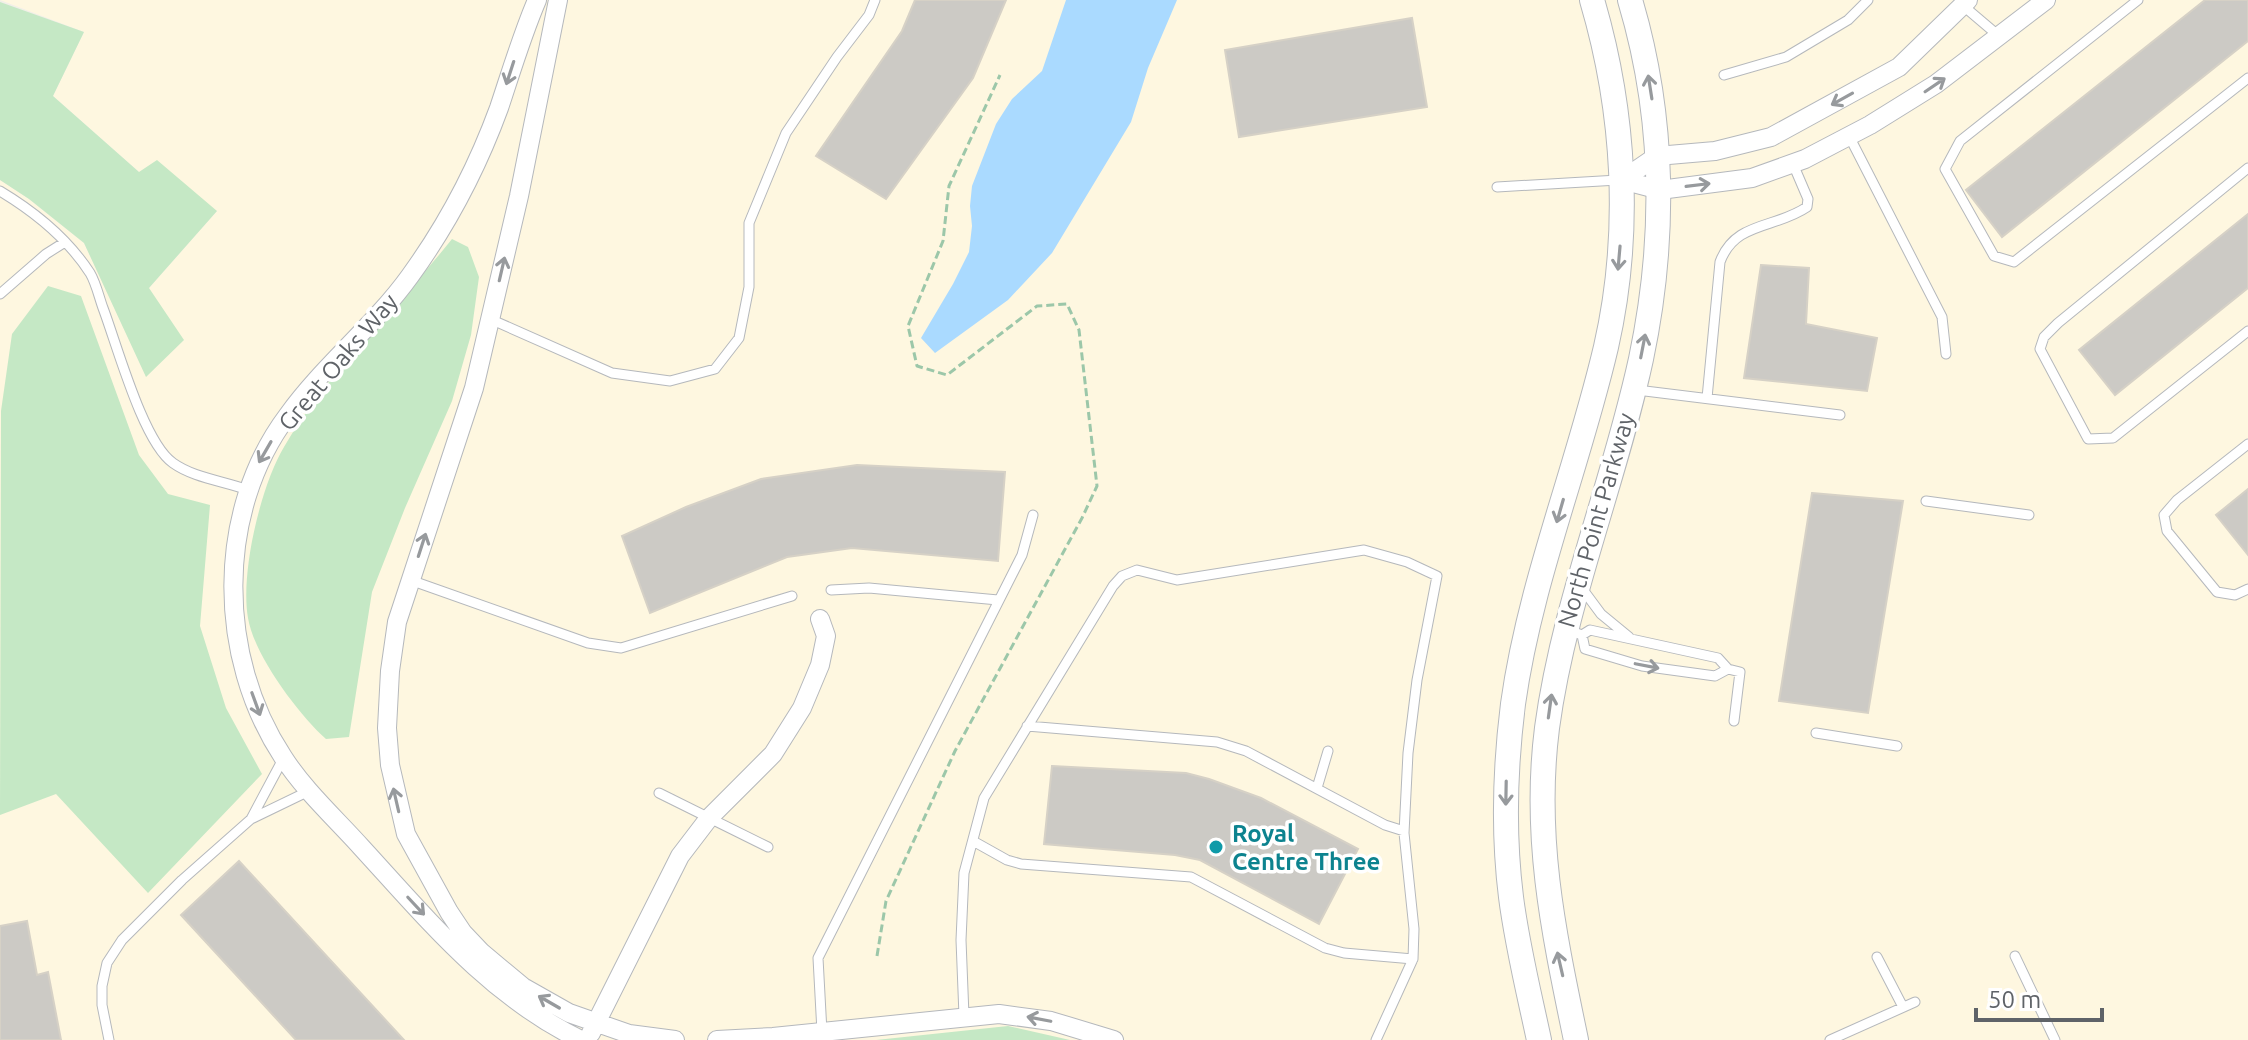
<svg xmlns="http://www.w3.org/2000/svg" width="2248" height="1040" font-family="Ubuntu,sans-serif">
<rect width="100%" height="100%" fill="#f1efe8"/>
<!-- commercial -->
<path fill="#fef7e0" d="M0 0H2248V1040H0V180L29 199 84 243 146 376 149 288 217 211 139 172 53 96 84 32Z"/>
<!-- green -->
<path fill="#c5e8c5" d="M0 2 84 32 53 96 139 172 157 160 217 211 149 288 184 340 146 377 84 243 29 199 0 180Z
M452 239 468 247 479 277 471 335 452 401 405 508 372 592 349 737 326 739C298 714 254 655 248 618 240 573 261 485 284 447 329 370 397 308 452 239Z
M48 286 81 296 139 455 168 494 210 505 200 626 226 708 262 774 148 893 56 794 0 815 1 411 12 334Z
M1008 1026 1070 1040H876Z"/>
<!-- water -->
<path fill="#aadaff" d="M1066 0H1177L1148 68 1131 122 1052 253 1008 300 935 353 921 338 953 284 969 252 972 226 970 206 972 186 996 124 1012 99 1042 71Z"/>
<!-- building -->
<path fill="#cccac5" stroke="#d6d1c6" stroke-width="2" d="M915 0H1006L973 78 886 199 816 156 902 31Z
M2205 0H2248V41L2002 237 1966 190Z
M1412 18 1427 107 1239 137 1225 50Z
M2248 214V288L2115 395 2079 350Z
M1761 265 1809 268 1806 324 1877 338 1867 391 1744 378Z
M857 465 1005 472 998 561 852 548 787 557 650 613 622 536 686 507 761 479Z
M2248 489V555L2216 515Z
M1812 493 1903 501 1868 713 1779 701Z
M1052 766 1186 773 1209 779 1261 798 1358 849 1319 924 1200 860 1175 855 1044 844Z
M239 861 404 1040H296L181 915Z
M27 921 37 975 48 972 61 1040H0V926Z"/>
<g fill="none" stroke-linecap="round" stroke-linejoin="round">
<defs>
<path id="service" d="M2138 0 1960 141 1945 169 1994 256 2014 262 2248 78
M1960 3 2000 37
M1724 75 1786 57 1848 20 1868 0
M1849 136 1942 317 1946 354
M2248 168 2058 323 2044 337 2040 349 2088 439 2113 438 2248 331
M1497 187 1618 180
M0 191C35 212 68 239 90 273 96 283 99 297 103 308 117 345 143 442 173 463 194 478 224 481 248 490
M0 294 46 254 65 242
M490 319 612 373 670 381 715 369 739 338 749 287V223L786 133 837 57 869 15 875 0
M1637 390 1840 415
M1707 398 1720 262C1735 221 1775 229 1807 207L1808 199 1793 164
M2248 444 2177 500 2164 515 2167 531 2217 592 2235 595 2248 589
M1926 501 2029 515
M410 580 588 643 621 648 792 596
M1581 587 1601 614 1629 637
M831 590 869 588 998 600
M1568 630 1582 635 1590 630 1718 658 1728 669 1740 672 1734 721
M1582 635 1585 649 1642 666 1715 676 1728 669
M1027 726 1217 742 1246 751 1385 825 1404 831
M1816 733 1897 746
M1317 788 1328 751
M659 793 768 847
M251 819 283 759
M973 841 1007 860 1021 864 1191 877 1325 948 1344 953 1413 959
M2015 956 2055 1040
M1877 957 1903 1007
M964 1016 961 940 964 873 984 798 1113 586 1122 576 1137 570 1177 580 1364 550 1407 562 1437 576 1417 680 1408 753 1404 833 1414 929 1413 959 1376 1040
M822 1032 818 958 1022 555 1033 515
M109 1040 102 1005V986L107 963 122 940 182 880 251 819 311 790
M1830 1040 1915 1002"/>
<path id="minor" d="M537 0C522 35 511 72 499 108 477 168 447 225 410 276 374 326 324 365 288 415 215 512 217 657 283 757 304 790 336 819 362 848 428 920 491 997 581 1040
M558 0 519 196 474 388 397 622 390 671 387 728 390 765 406 834 449 912 463 933 481 952 523 987 569 1013 629 1034 675 1040
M1622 180 1660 190 1752 178 1805 159 1870 125 1936 84 2046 0
M1622 180 1657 156 1715 151 1771 137 1899 67 1968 0
M591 1033 680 856 709 818 773 754 802 708 820 665 826 636 820 619
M717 1040 773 1037 999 1014 1051 1021 1114 1040"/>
<path id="tertiary" d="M1539 1040C1529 993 1517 945 1511 897 1503 833 1505 768 1513 704 1530 582 1578 467 1606 347 1632 233 1625 112 1592 0
M1576 1040C1554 934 1533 838 1547 728 1564 602 1614 484 1641 359 1666 240 1665 117 1630 0"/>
</defs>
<!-- service casing -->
<use href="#service" stroke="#b5b8bc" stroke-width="11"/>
<!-- minor casing -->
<use href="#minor" stroke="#b5b8bc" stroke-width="20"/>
<!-- tertiary casing -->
<use href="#tertiary" stroke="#b5b8bc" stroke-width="26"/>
<!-- path -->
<path stroke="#9cc7a9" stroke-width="3" stroke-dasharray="8 4" stroke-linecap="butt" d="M877 956 886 901 955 751 1082 518 1097 486 1079 330 1067 304 1037 306 947 375 917 366 908 326 943 241 949 186 1000 75"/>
<!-- service -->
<use href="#service" stroke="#fff" stroke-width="9"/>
<!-- minor -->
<use href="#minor" stroke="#fff" stroke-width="18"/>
<!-- tertiary -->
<use href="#tertiary" stroke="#fff" stroke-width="24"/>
</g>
<!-- one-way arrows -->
<defs><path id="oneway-shaft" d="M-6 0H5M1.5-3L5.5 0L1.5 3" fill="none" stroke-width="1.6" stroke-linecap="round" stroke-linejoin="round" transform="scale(2)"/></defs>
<g stroke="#979a9d">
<use href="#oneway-shaft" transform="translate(510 73) rotate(108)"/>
<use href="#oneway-shaft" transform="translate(1935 85) rotate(-34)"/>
<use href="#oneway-shaft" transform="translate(1650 87) rotate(-99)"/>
<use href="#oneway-shaft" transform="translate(1842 99) rotate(151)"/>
<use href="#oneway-shaft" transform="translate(1698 185) rotate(-7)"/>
<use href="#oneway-shaft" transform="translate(1619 258) rotate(95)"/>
<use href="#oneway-shaft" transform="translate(502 269) rotate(-77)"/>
<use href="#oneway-shaft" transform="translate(1643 346) rotate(-79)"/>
<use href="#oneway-shaft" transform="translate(265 452) rotate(120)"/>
<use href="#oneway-shaft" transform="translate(1560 511) rotate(106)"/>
<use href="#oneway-shaft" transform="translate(422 545) rotate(-72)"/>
<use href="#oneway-shaft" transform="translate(1647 666) rotate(11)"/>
<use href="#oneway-shaft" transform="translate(256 704) rotate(70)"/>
<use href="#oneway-shaft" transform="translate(1550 706) rotate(-82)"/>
<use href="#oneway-shaft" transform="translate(1506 793) rotate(91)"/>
<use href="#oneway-shaft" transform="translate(396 800) rotate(-103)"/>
<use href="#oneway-shaft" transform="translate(416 906) rotate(47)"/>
<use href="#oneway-shaft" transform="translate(1560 964) rotate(-103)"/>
<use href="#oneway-shaft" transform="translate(549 1002) rotate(-150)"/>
<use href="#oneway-shaft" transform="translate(1039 1019) rotate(-169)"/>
</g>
<!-- markers -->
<circle fill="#0f9aa8" stroke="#fff" stroke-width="3" cx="1216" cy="847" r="8"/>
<g text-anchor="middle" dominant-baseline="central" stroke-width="7" stroke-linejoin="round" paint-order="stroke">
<!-- street labels -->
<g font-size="24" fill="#5f6368" stroke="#fff">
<text transform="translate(338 362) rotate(-50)">Great Oaks Way</text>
<text transform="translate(1596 520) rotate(-74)">North Point Parkway</text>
</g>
<!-- culture labels -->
<g font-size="24" font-weight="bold" fill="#0d838f" stroke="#fff" text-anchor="start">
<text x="1232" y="833">Royal<tspan x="1232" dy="28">Centre Three</tspan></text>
</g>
</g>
<!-- scale -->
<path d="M1976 1008v12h126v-12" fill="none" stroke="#5f6368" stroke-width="4"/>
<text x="1988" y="1008" font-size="24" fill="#5f6368" stroke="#ffffff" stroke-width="6" paint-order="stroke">50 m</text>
</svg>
